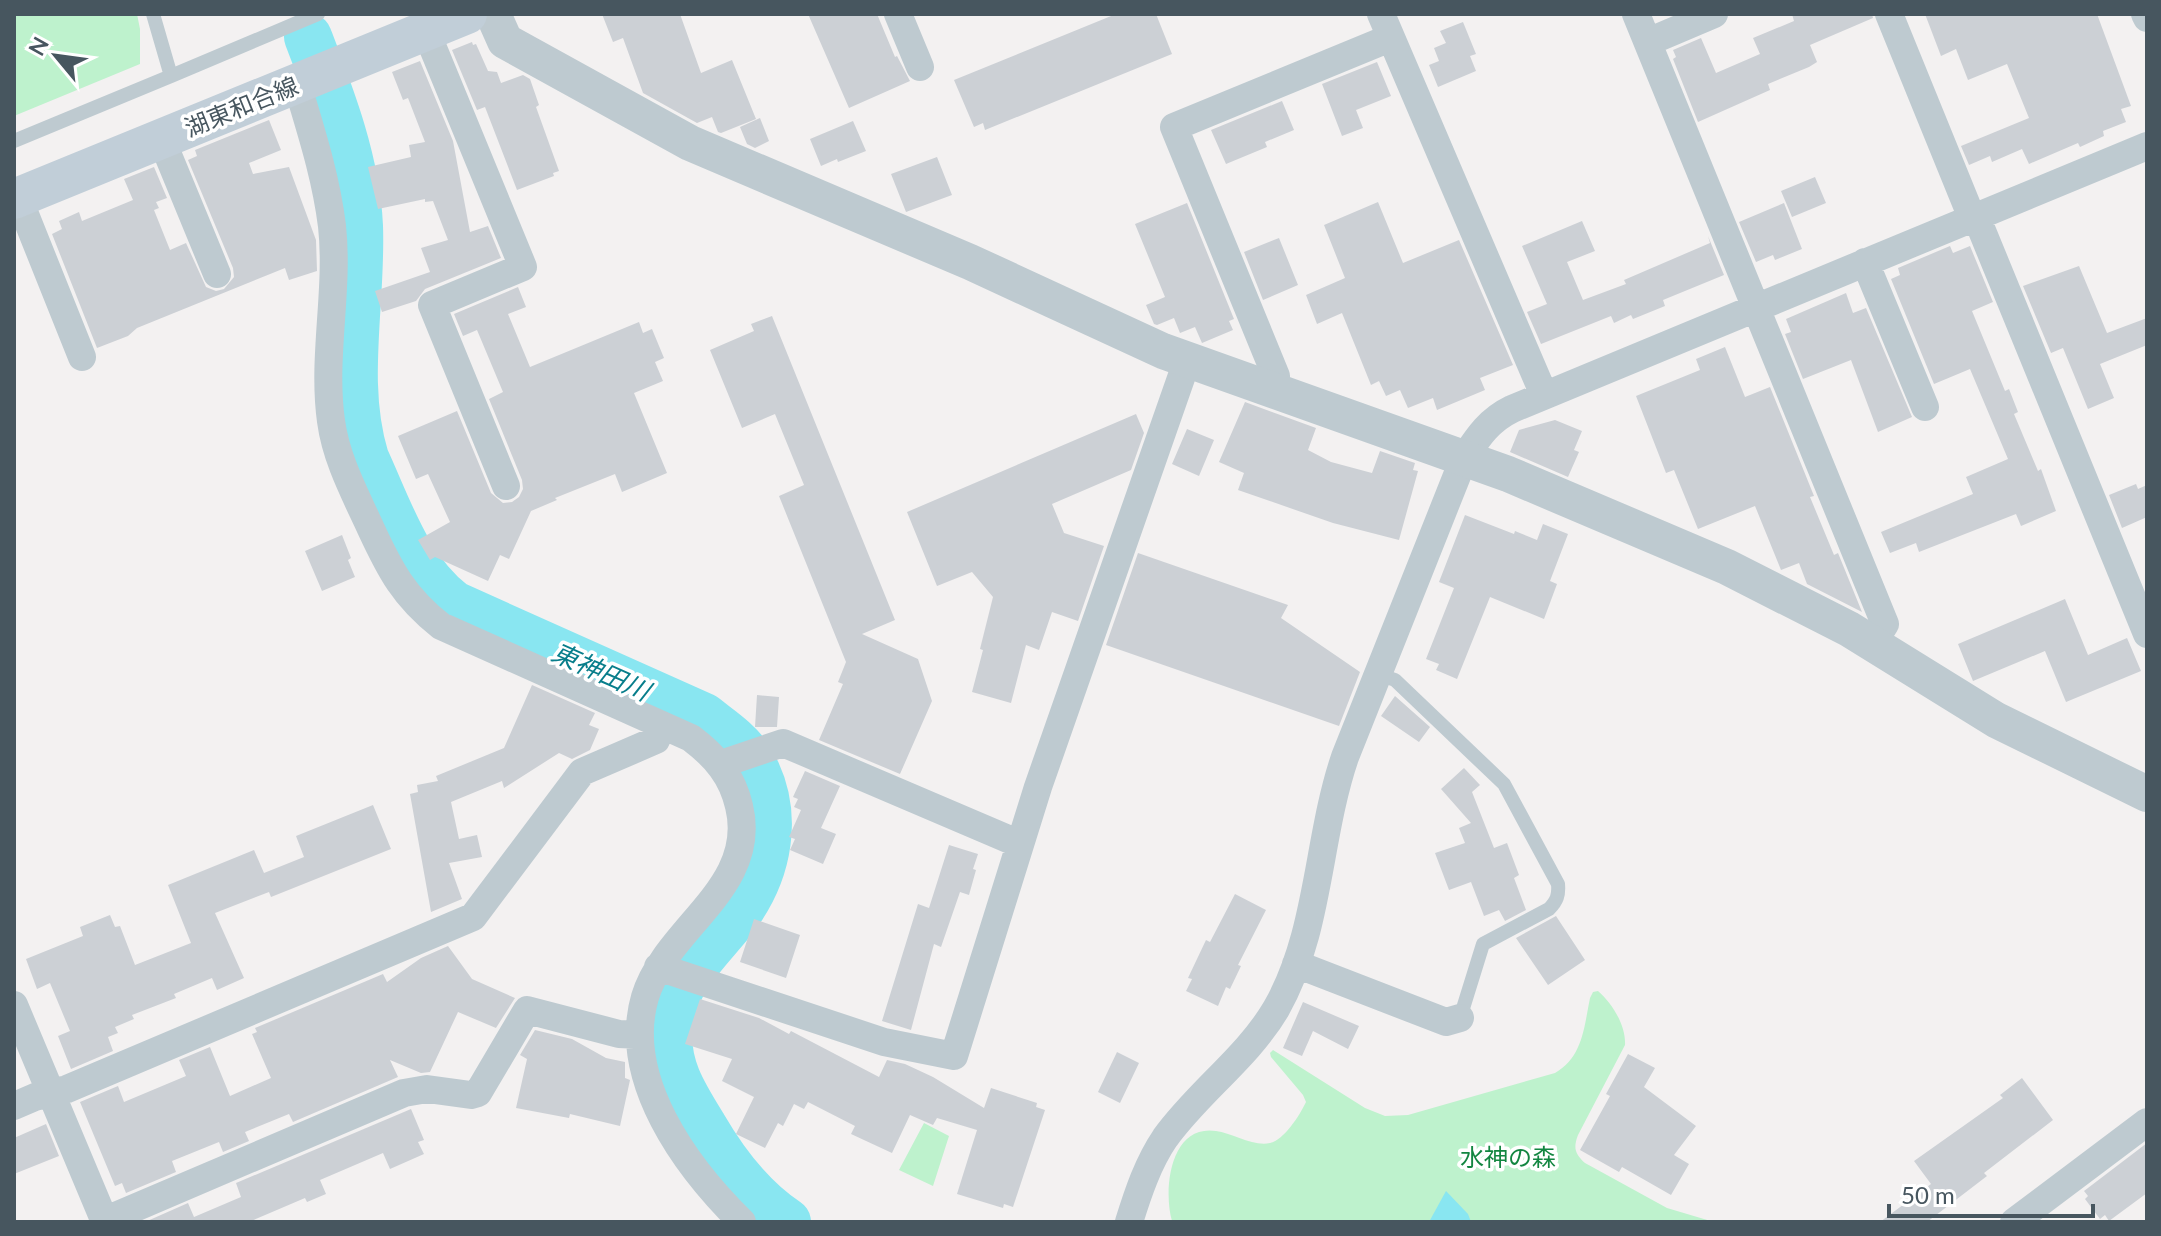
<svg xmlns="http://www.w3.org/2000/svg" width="2161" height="1236" font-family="Lato,'Noto Sans JP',sans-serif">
<rect width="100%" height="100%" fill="#f3f1f1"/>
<!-- green -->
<path fill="#bef2cd" d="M14 14H137L140 29V64L14 116Z
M1598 991C1613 1004 1626 1026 1625 1045L1578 1135C1573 1148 1575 1154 1585 1163L1667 1208 1714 1222 1172 1221C1163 1190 1170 1124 1216 1131 1232 1133 1254 1147 1270 1143 1284 1140 1300 1115 1306 1102L1303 1095 1271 1057 1270 1053 1273 1050 1365 1108 1385 1116 1408 1115 1555 1073C1583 1057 1584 1027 1590 998L1593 992Z
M924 1123 949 1136 933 1186 899 1170Z"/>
<!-- water -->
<path fill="#89e6f1" d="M1446 1191 1468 1214 1471 1222H1429Z"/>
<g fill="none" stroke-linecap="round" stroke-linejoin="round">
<!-- river -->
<path stroke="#89e6f1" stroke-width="48" d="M308 37C331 97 356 161 359 226 362 303 342 383 365 458 389 510 407 569 454 605L704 717C719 729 738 741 749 758 782 812 769 875 731 922 705 954 674 981 669 1025 664 1064 683 1094 703 1126 724 1162 752 1199 787 1222"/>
</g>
<!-- building -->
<path fill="#ccd0d5" d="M602 14H680L701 73 732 60 756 119 721 133 718 132 712 117 697 123 643 93 623 38 613 42Z
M808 14H877L895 57 897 56 910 81 849 108Z
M1116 14H1156L1172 54 985 130 983 123 974 127 954 80Z
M1792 14H1872L1873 18 1810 45 1817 62 1809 67 1768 84 1770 90 1698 122 1673 59 1676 57 1673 50 1701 38 1716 73 1760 54 1753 38 1794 21Z
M1925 14H2097L2131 106 2121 109 2126 122 2103 131 2104 136 2080 147 2078 143 2029 164 2022 149 1992 162 1990 156 1969 165 1961 146 2029 118 2007 64 1968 80 1956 49 1941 56Z
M1463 22 1476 54 1470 56 1476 71 1438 87 1429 65 1439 61 1434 48 1446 43 1440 31Z
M472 42 473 45 476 44 488 71 497 72 501 83 523 75 530 79 539 105 536 107 559 171 553 173 554 176 517 190 485 107 477 110 452 50Z
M420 61 453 141 470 232 488 226 501 258 425 289 416 301 382 312 375 291 430 272 421 248 448 240 433 201 425 202V199L378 209 368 167 411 157 409 145 425 142 408 98 403 100 392 72Z
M1377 62 1391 96 1356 110 1363 128 1342 136 1322 84Z
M1282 101 1294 130 1265 142 1267 147 1226 164 1211 130Z
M760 118 769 141 755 148 747 144 740 127Z
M269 120 281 150 249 163 253 174 289 167 316 240 317 271 289 280 285 268 137 328 128 336 97 348 52 234 62 229 59 221 79 212 82 221 133 200 124 179 154 167 167 198 156 202 159 208 154 210 170 250 186 243 206 287 216 291 224 289 234 277 233 268 188 160 197 156 195 150Z
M853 121 866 151 838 162 837 159 821 166 810 139Z
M937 157 952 195 906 212 891 174Z
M1815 177 1826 203 1792 217 1781 191Z
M1378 202 1403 263 1459 240 1513 365 1480 378 1485 390 1437 410 1433 398 1408 408 1400 390 1386 396 1379 381 1371 385 1342 313 1317 324 1306 295 1345 278 1324 225Z
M1187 203 1234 319 1229 321 1233 330 1202 343 1195 327 1180 333 1174 318 1157 325 1154 324 1146 305 1165 297 1135 224Z
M1784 203 1802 249 1775 260 1773 255 1756 262 1739 222Z
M1582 221 1595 251 1567 262 1583 300 1626 284 1624 280 1710 243 1708 236 1724 275 1663 300 1665 306 1633 319 1631 315 1614 323 1611 316 1541 344 1527 312 1547 304 1522 246Z
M1279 238 1298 285 1263 300 1244 252Z
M1950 246 1953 253 1970 246 1993 302 1972 311 2005 391 2009 389 2018 412 2014 414 2038 471 2041 469 2056 511 2021 526 2016 514 1919 552 1916 543 1890 553 1881 532 1973 494 1966 477 2008 459 1970 369 1934 384 1891 279 1900 275 1898 268Z
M2079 266 2107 333 2147 318V345L2100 364 2114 398 2088 409 2063 348 2051 353 2023 286Z
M518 287 526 307 508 314 530 367 639 322 643 333 652 329 664 358 655 362 663 381 634 393 667 473 622 492 615 474 555 498 557 500 531 511 509 559 500 555 488 581 435 557 430 560 418 540 450 522 428 474 416 479 398 436 457 411 491 493 503 503 512 502 519 497 523 489 522 480 489 399 503 392 477 330 463 336 454 314Z
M1846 293 1853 313 1866 308 1912 417 1878 432 1851 360 1803 379 1785 334 1791 332 1786 319Z
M772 316 895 620 862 634 918 659 932 701 900 774 819 740 843 684 838 682 846 662 779 496 804 485 775 414 742 428 710 350 754 331 751 324Z
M1725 347 1745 397 1770 387 1814 496 1810 497 1834 555 1838 553 1862 612 1807 584 1799 563 1781 570 1755 506 1698 529 1674 470 1666 473 1636 396 1700 370 1696 359Z
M1245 402 1316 428 1308 450 1331 462 1372 473 1380 451 1415 463 1413 470 1418 471 1399 540 1333 523 1238 490 1244 473 1219 462Z
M1136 414 1144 433 1131 470 1052 504 1064 533 1104 546 1078 621 1052 612 1039 650 1026 645 1011 703 972 692 983 650 980 649 993 597 972 572 937 586 907 512Z
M1555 420 1582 431 1574 450 1579 452 1568 477 1510 452 1519 430Z
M1187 429 1214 440 1199 476 1172 464Z
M2136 484 2138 489 2147 485V517L2122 528 2109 495Z
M1465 515 1514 534 1515 531 1537 540 1543 524 1568 534 1550 581 1557 584 1544 619 1490 597 1457 679 1436 670 1439 664 1426 659 1454 588 1439 582Z
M342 535 351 558 348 560 355 577 322 591 305 551Z
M1138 553 1288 605 1281 618 1360 672 1339 726 1106 645Z
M2065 599 2088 655 2127 638 2141 671 2066 702 2045 651 1973 681 1958 644Z
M532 685 595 713 589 725 599 729 590 750 572 759 559 753 504 788 502 781 451 802 459 839 477 835 482 857 449 863 462 899 431 912 410 794 418 792 417 785 438 781 436 776 504 748Z
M757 695 779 697 777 727H755Z
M1395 696 1430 727 1419 742 1381 716Z
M1464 768 1480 785 1472 792 1494 848 1507 843 1519 875 1514 878 1526 910 1505 921 1499 910 1484 916 1471 882 1449 890 1435 853 1465 843 1459 828 1471 823 1441 789Z
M805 771 840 786 821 828 836 834 823 864 790 850 795 839 789 837 801 810 794 807 798 799 793 797Z
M373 805 391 849 271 897 269 892 215 913 244 978 217 990 212 978 174 994 176 998 132 1015 134 1019 115 1027 118 1033 108 1037 113 1051 71 1069 58 1036 70 1031 50 983 37 989 26 959 83 936 80 927 110 915 115 927 120 926 135 965 191 943 168 885 254 850 264 873 304 857 296 836Z
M949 845 978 854 973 869 976 870 969 895 960 892 941 947 934 944 911 1030 882 1021 918 904 929 908Z
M1235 894 1266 910 1238 965 1241 966 1230 989 1226 987 1218 1006 1186 991 1192 979 1188 978 1206 940 1210 942Z
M1556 916 1585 960 1548 985 1516 938Z
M754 919 800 935 786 978 740 962Z
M448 946 472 979 515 998 496 1028 458 1012 430 1072 421 1073 390 1060 398 1077 293 1122 289 1114 245 1132 249 1141 223 1152 219 1142 172 1161 176 1172 126 1193 122 1183 115 1186 80 1102 118 1086 124 1102 186 1076 179 1060 210 1047 230 1096 271 1078 252 1034 257 1032 255 1028 383 974 387 982 421 958Z
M700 999 759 1018 789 1034 791 1031 879 1077 887 1060 905 1064 933 1077 984 1108 991 1088 1037 1103 1036 1107 1045 1110 1013 1207 1004 1204 1003 1208 957 1194 977 1130 937 1118 933 1125 910 1115 892 1153 851 1134 855 1126 808 1102 804 1109 794 1104 783 1126 778 1123 765 1148 736 1134 754 1097 722 1081 732 1059 685 1044Z
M1303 1002 1359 1026 1348 1049 1313 1031 1302 1056 1283 1048Z
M535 1030 572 1039 606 1058 625 1062V1078L630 1080 620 1126 570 1114 569 1118 516 1108 527 1059 520 1055Z
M1117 1052 1139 1063 1120 1103 1098 1092Z
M1628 1054 1655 1068 1644 1087 1696 1126 1674 1155 1689 1164 1671 1195 1622 1167 1619 1172 1580 1150 1610 1096 1606 1094Z
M2022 1078 2053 1120 1984 1173 1987 1176 1927 1222H1880L1931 1184 1914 1161 2003 1098 2000 1095Z
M411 1109 424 1140 418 1142 424 1154 390 1169 383 1153 320 1180 326 1194 307 1202 305 1198 249 1222H145L188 1203 194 1217 241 1197 236 1183Z
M46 1124 59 1156 14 1174V1138Z
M2147 1143V1193L2109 1221 2105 1215 2100 1219 2085 1199 2088 1196 2084 1191Z"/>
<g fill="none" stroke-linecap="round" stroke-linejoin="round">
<!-- service -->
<path stroke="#becad0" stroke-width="14" d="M171 76 318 14
M14 141 171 76 153 14
M1378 674 1395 680 1504 784 1558 884C1559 895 1557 901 1549 909L1483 944 1460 1018"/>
<!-- minor -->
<path stroke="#becad0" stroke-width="28" d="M898 14 920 67
M1381 14 1544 395
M1636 14 1885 624 1873 643
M1889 14 1972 218
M2145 14 2147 18
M426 31 523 267 432 305 506 486
M1648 42 1714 14
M297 84C311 131 326 177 332 226 339 291 322 357 331 421 336 459 355 494 371 529 390 570 404 597 441 626L691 738C716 757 732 776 739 806 759 888 666 927 645 997 621 1079 686 1167 742 1222
M161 138 217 274
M18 197 82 357
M1976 216 2147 634
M1865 262 1925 407
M1271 391 1276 376 1174 127 1390 38
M722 767 730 761 783 743 1020 844
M1296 964 1446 1022 1460 1018
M658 967 884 1042 954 1056 1038 787 1187 361
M14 1005 105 1222
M14 1106 35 1097 67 1089 473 917 582 772 656 740 662 725
M104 1221 404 1093 427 1089 471 1095 478 1093 527 1010 619 1034 640 1035
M1129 1222C1138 1193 1148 1163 1165 1138 1198 1092 1247 1058 1276 1009 1320 932 1317 839 1345 757L1464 458C1478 437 1489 420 1512 409L2147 146
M2014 1222 2147 1122"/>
<!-- tertiary -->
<path stroke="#becad0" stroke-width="36" d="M493 14 505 41 690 143 970 262 1163 351 1508 474 1727 567 1849 629 1996 720 2147 794"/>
<!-- secondary -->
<path stroke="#c1ced8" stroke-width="40" d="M14 199 467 14"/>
</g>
<g text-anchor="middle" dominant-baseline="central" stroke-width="7" stroke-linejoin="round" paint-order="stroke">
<!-- street labels -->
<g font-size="24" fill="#47565f" stroke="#fff">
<text transform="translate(241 106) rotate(-22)">湖東和合線</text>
</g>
<!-- park labels -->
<g font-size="24" fill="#138641" stroke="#fff">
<text x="1508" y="1156">水神の森</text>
</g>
<!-- water labels -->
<g font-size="26" font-style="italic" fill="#087e8b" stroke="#fff">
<text transform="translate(601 671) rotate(24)">東神田川</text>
</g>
</g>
<!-- border -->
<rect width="2161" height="1236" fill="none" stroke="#47565f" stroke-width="32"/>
<!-- north arrow -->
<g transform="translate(56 56) rotate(299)" stroke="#ffffff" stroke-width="6" paint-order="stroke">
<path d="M0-6L14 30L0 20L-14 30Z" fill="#47565f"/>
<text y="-12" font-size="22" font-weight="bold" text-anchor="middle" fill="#47565f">N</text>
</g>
<!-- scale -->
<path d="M1889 1204v12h204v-12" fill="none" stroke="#47565f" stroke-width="4"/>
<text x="1901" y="1204" font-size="24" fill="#47565f" stroke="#ffffff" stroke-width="6" paint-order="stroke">50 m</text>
</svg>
